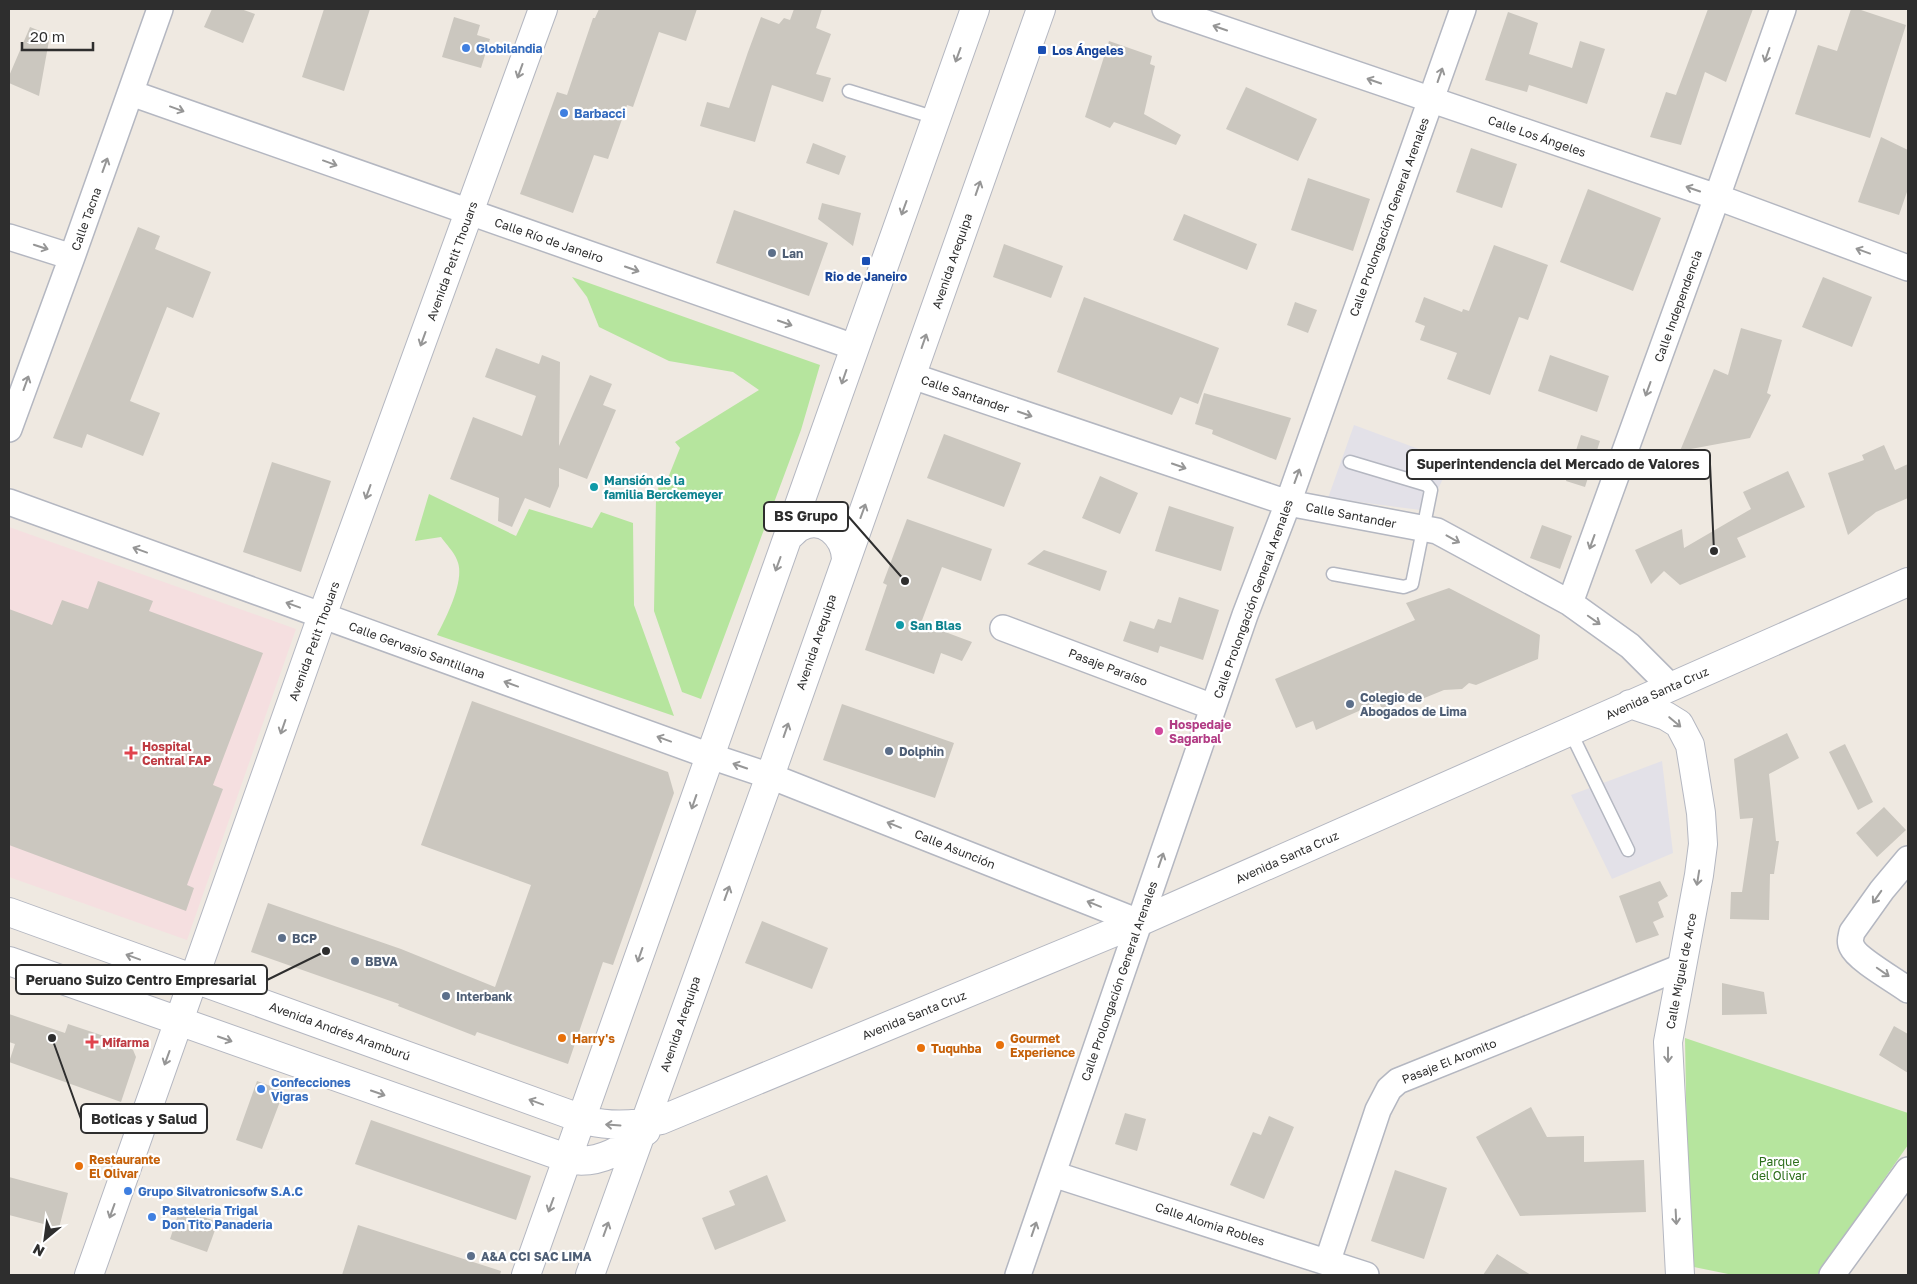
<svg xmlns="http://www.w3.org/2000/svg" width="1917" height="1284" font-family="'Golos Text',sans-serif">
<rect width="100%" height="100%" fill="#efe9e1"/>
<!-- industrial -->
<path fill="#e3e1e8" d="M1354 425 1451 461 1428 511 1328 498Z
M1662 761 1673 853 1612 879 1571 795Z"/>
<!-- medical -->
<path fill="#f5dfe0" d="M9 527 296 629 187 940 9 877Z"/>
<!-- green -->
<path fill="#b6e59e" d="M572 277 820 365 801 430 701 699 682 692 654 611 656 498 659 485 666 483 680 448 675 442 759 390 733 372 669 361 599 327 587 297Z
M429 494 516 536 529 509 592 528 601 512 633 523 634 605 674 716 437 635C446 618 466 579 457 560 454 552 446 544 441 537L415 541Z
M1685 1038 1908 1113V1145L1817 1275H1733L1689 1266Z"/>
<!-- building -->
<path fill="#cbc7bf" d="M212 9H241L255 14 243 43 204 27Z
M324 9H370L344 91 302 77Z
M599 9H697L686 41 659 32 633 107 627 105 608 159 594 155 573 213 520 194 557 92 567 95 593 18H595Z
M794 9H822L816 28 831 34 816 74 831 78 823 102 772 85 755 142 700 126 707 102 729 108 748 52 761 17 779 24 784 18 790 20Z
M1708 9H1753L1726 82 1705 72 1681 145 1650 137 1666 92 1676 95Z
M1851 9H1858L1906 25 1870 138 1795 114 1818 45 1837 51Z
M1508 12 1538 23 1529 54 1572 68 1580 41 1605 49 1587 104 1529 85 1527 92 1485 80Z
M454 17 480 25 477 35 490 39 481 68 442 57Z
M30 27 50 35 39 96 9 83V76Z
M1109 41 1152 56 1150 64 1155 66 1144 114 1181 135 1176 145 1114 122 1110 128 1085 117Z
M1246 87 1317 119 1298 161 1226 129Z
M1881 137 1908 150V189L1899 215 1858 202Z
M813 143 846 156 839 175 806 163Z
M1471 148 1517 164 1502 208 1456 192Z
M1308 178 1370 199 1353 251 1291 230Z
M1588 189 1661 218 1633 291 1560 262Z
M822 203 861 213 853 246 818 219Z
M734 210 828 243 809 296 716 263Z
M1184 214 1257 244 1247 270 1173 240Z
M138 227 160 236 155 249 211 272 193 318 167 307 130 401 160 413 143 456 87 434 82 448 53 438Z
M1004 244 1063 266 1051 298 993 277Z
M1494 245 1548 265 1528 320 1519 317 1490 395 1447 379 1457 353 1420 340 1425 326 1415 322 1424 297 1462 312 1463 309 1469 311Z
M1823 277 1872 297 1852 347 1802 327Z
M1084 297 1219 348 1198 404 1180 397 1172 415 1057 372Z
M1295 302 1317 310 1308 333 1287 325Z
M1741 328 1782 340 1767 393 1771 395 1750 438 1680 451 1714 369 1728 375Z
M496 348 539 364 542 355 560 362 559 446 590 375 612 384 603 405 616 410 587 479 559 468V486L550 508 525 498 512 527 498 521 499 498 450 479 473 417 522 436 536 396 485 377Z
M1550 355 1609 376 1597 412 1538 391Z
M1204 393 1291 418 1276 460 1212 434 1213 430 1195 424Z
M944 434 1021 463 1004 507 927 478Z
M1581 435 1600 441 1585 487 1566 481Z
M1884 445 1895 470 1908 464V498L1876 512 1848 535 1828 473 1864 460 1862 455Z
M272 462 331 481 301 572 243 552Z
M1788 471 1805 507 1737 538 1746 557 1680 585 1664 571 1651 584 1635 550 1682 529 1684 548 1751 509 1743 492Z
M1100 476 1138 493 1120 534 1082 518Z
M1169 506 1234 527 1221 571 1155 551Z
M907 519 992 549 981 581 942 567 921 623 972 642 962 661 941 653 934 674 865 650 887 585 883 583Z
M1542 525 1572 536 1560 569 1530 558Z
M1044 550 1107 571 1100 591 1027 564Z
M98 581 153 601 149 611 263 653 213 785 223 789 187 885 194 888 186 911 9 845V609L52 625 62 600 88 609Z
M1449 588 1540 635 1538 659 1476 685 1469 683 1462 689 1444 690 1412 703 1413 696 1382 709 1379 702 1316 730 1313 721 1296 728 1275 679 1415 620 1406 603Z
M1179 597 1219 610 1203 660 1160 646 1158 653 1123 641 1130 621 1154 629 1158 619 1171 623Z
M472 701 668 772 674 793 613 965 603 962 568 1064 477 1032 475 1036 398 1006 399 1004 251 952 268 903 401 949 495 987 531 885 421 845Z
M842 704 954 743 935 798 823 760Z
M1787 733 1799 758 1769 774 1776 841H1779L1774 874H1770L1769 920 1730 919 1731 892H1742L1753 818 1740 819 1734 759Z
M1845 744 1873 802 1858 810 1829 752Z
M1884 807 1906 830 1877 857 1856 833Z
M1660 881 1668 896 1658 902 1664 917 1653 922 1659 935 1636 943 1619 896Z
M762 921 828 948 812 989 745 963Z
M1722 983 1764 992 1767 1014 1722 1015Z
M9 1014 65 1033 68 1024 131 1045 136 1057 121 1102 9 1062 15 1044 9 1042Z
M1894 1026 1908 1034V1073L1879 1055Z
M257 1081 284 1091 262 1149 236 1140Z
M1531 1107 1547 1137 1584 1136V1162L1644 1160 1646 1212 1520 1216 1476 1137Z
M1125 1113 1146 1119 1137 1151 1115 1144Z
M1269 1116 1294 1127 1264 1199 1230 1185 1253 1132 1261 1135Z
M371 1120 531 1176 516 1220 355 1164Z
M1395 1170 1447 1188 1424 1259 1371 1241Z
M767 1175 786 1221 715 1250 702 1218 735 1205 729 1191Z
M9 1177 68 1193 59 1228 9 1215Z
M180 1209 218 1222 207 1252 170 1239Z
M358 1225 501 1271 500 1275H342Z
M1497 1254 1531 1275H1483Z"/>
<g fill="none" stroke-linecap="round" stroke-linejoin="round">
<defs>
<path id="lane" d="M849 91 936 118
M1333 574 1404 587 1412 584 1431 490 1427 485 1350 462
M1570 731 1628 850"/>
<path id="street" d="M1165 9 1717 197 1908 268
M131 93 854 347
M9 237 72 257
M912 376 1288 503 1437 531 1570 603 1630 646 1671 687
M9 429 72 257 160 9
M9 502 710 756 770 776 1139 922
M1570 603 1717 197 1783 9
M1003 628 1213 707
M1908 859 1882 890 1852 932C1851 937 1849 942 1852 947 1857 959 1896 981 1908 990
M1053 1174 1366 1275
M1327 1263 1378 1110 1389 1089 1398 1081 1681 967
M1018 1275 1245 615 1288 503 1463 9
M1832 1275 1908 1170"/>
<path id="secondary" d="M788 537C792 534 796 529 800 527 823 514 845 536 846 559
M1630 704 1666 716 1679 724 1690 745 1701 813 1703 844 1699 875 1668 1042 1680 1275
M9 912 588 1121C613 1127 636 1125 661 1120L1139 922 1908 582
M9 961 572 1160C601 1164 623 1149 646 1131
M89 1275 322 616 543 9
M526 1275 975 9
M590 1275 770 776 1041 9"/>
</defs>
<!-- lane casing -->
<use href="#lane" stroke="#b4b7c1" stroke-width="15"/>
<!-- street casing -->
<use href="#street" stroke="#b4b7c1" stroke-width="28"/>
<!-- secondary casing -->
<use href="#secondary" stroke="#b4b7c1" stroke-width="30"/>
<!-- lane -->
<use href="#lane" stroke="#fff" stroke-width="12"/>
<!-- street -->
<use href="#street" stroke="#fff" stroke-width="25"/>
<!-- secondary -->
<use href="#secondary" stroke="#fff" stroke-width="28"/>
</g>
<!-- one-way arrows -->
<defs><path id="oneway-shaft" d="M-6 0H5M1.5-3L5.5 0L1.5 3" fill="none" stroke-width="1.6" stroke-linecap="round" stroke-linejoin="round" transform="scale(1.25)"/></defs>
<g stroke="#969696">
<use href="#oneway-shaft" transform="translate(1220 28) rotate(-161)"/>
<use href="#oneway-shaft" transform="translate(958 55) rotate(110)"/>
<use href="#oneway-shaft" transform="translate(1767 55) rotate(109)"/>
<use href="#oneway-shaft" transform="translate(520 71) rotate(110)"/>
<use href="#oneway-shaft" transform="translate(1440 75) rotate(-71)"/>
<use href="#oneway-shaft" transform="translate(1374 81) rotate(-161)"/>
<use href="#oneway-shaft" transform="translate(177 109) rotate(20)"/>
<use href="#oneway-shaft" transform="translate(330 163) rotate(20)"/>
<use href="#oneway-shaft" transform="translate(105 165) rotate(-70)"/>
<use href="#oneway-shaft" transform="translate(978 188) rotate(-71)"/>
<use href="#oneway-shaft" transform="translate(1693 189) rotate(-161)"/>
<use href="#oneway-shaft" transform="translate(904 208) rotate(110)"/>
<use href="#oneway-shaft" transform="translate(41 247) rotate(18)"/>
<use href="#oneway-shaft" transform="translate(1863 251) rotate(-160)"/>
<use href="#oneway-shaft" transform="translate(632 269) rotate(19)"/>
<use href="#oneway-shaft" transform="translate(785 323) rotate(19)"/>
<use href="#oneway-shaft" transform="translate(423 339) rotate(110)"/>
<use href="#oneway-shaft" transform="translate(924 341) rotate(-71)"/>
<use href="#oneway-shaft" transform="translate(844 377) rotate(109)"/>
<use href="#oneway-shaft" transform="translate(26 383) rotate(-70)"/>
<use href="#oneway-shaft" transform="translate(1648 389) rotate(110)"/>
<use href="#oneway-shaft" transform="translate(1025 414) rotate(19)"/>
<use href="#oneway-shaft" transform="translate(1179 466) rotate(19)"/>
<use href="#oneway-shaft" transform="translate(1297 476) rotate(-70)"/>
<use href="#oneway-shaft" transform="translate(368 492) rotate(110)"/>
<use href="#oneway-shaft" transform="translate(863 511) rotate(-70)"/>
<use href="#oneway-shaft" transform="translate(1453 539) rotate(29)"/>
<use href="#oneway-shaft" transform="translate(1592 542) rotate(110)"/>
<use href="#oneway-shaft" transform="translate(140 550) rotate(-160)"/>
<use href="#oneway-shaft" transform="translate(778 564) rotate(110)"/>
<use href="#oneway-shaft" transform="translate(293 605) rotate(-160)"/>
<use href="#oneway-shaft" transform="translate(1594 620) rotate(35)"/>
<use href="#oneway-shaft" transform="translate(511 684) rotate(-160)"/>
<use href="#oneway-shaft" transform="translate(1675 722) rotate(40)"/>
<use href="#oneway-shaft" transform="translate(283 727) rotate(109)"/>
<use href="#oneway-shaft" transform="translate(786 730) rotate(-71)"/>
<use href="#oneway-shaft" transform="translate(664 739) rotate(-160)"/>
<use href="#oneway-shaft" transform="translate(740 766) rotate(-161)"/>
<use href="#oneway-shaft" transform="translate(694 802) rotate(109)"/>
<use href="#oneway-shaft" transform="translate(894 825) rotate(-158)"/>
<use href="#oneway-shaft" transform="translate(1161 860) rotate(-71)"/>
<use href="#oneway-shaft" transform="translate(1698 878) rotate(99)"/>
<use href="#oneway-shaft" transform="translate(727 893) rotate(-70)"/>
<use href="#oneway-shaft" transform="translate(1877 897) rotate(125)"/>
<use href="#oneway-shaft" transform="translate(1094 904) rotate(-158)"/>
<use href="#oneway-shaft" transform="translate(640 955) rotate(109)"/>
<use href="#oneway-shaft" transform="translate(133 957) rotate(-160)"/>
<use href="#oneway-shaft" transform="translate(1883 972) rotate(35)"/>
<use href="#oneway-shaft" transform="translate(225 1039) rotate(19)"/>
<use href="#oneway-shaft" transform="translate(1668 1055) rotate(90)"/>
<use href="#oneway-shaft" transform="translate(167 1058) rotate(110)"/>
<use href="#oneway-shaft" transform="translate(378 1093) rotate(19)"/>
<use href="#oneway-shaft" transform="translate(536 1102) rotate(-160)"/>
<use href="#oneway-shaft" transform="translate(613 1125) rotate(-176)"/>
<use href="#oneway-shaft" transform="translate(551 1205) rotate(110)"/>
<use href="#oneway-shaft" transform="translate(112 1211) rotate(110)"/>
<use href="#oneway-shaft" transform="translate(1676 1217) rotate(87)"/>
<use href="#oneway-shaft" transform="translate(606 1229) rotate(-70)"/>
<use href="#oneway-shaft" transform="translate(1034 1229) rotate(-71)"/>
</g>
<!-- markers -->
<g fill="#3f7fe0" stroke="#fff" stroke-width="2">
<circle cx="466" cy="48" r="5"/>
<circle cx="564" cy="113" r="5"/>
<circle cx="261" cy="1089" r="5"/>
<circle cx="128" cy="1191" r="5"/>
<circle cx="152" cy="1217" r="5"/>
</g>
<g fill="#1a4fb4" stroke="#fff" stroke-width="2">
<rect x="1037" y="45" width="10" height="10" rx="2.5"/>
<rect x="861" y="256" width="10" height="10" rx="2.5"/>
</g>
<g fill="#5c6f8a" stroke="#fff" stroke-width="2">
<circle cx="772" cy="253" r="5"/>
<circle cx="1350" cy="704" r="5"/>
<circle cx="889" cy="751" r="5"/>
<circle cx="282" cy="938" r="5"/>
<circle cx="355" cy="961" r="5"/>
<circle cx="446" cy="996" r="5"/>
<circle cx="471" cy="1256" r="5"/>
</g>
<g fill="#0f9aa8" stroke="#fff" stroke-width="2">
<circle cx="594" cy="487" r="5"/>
<circle cx="900" cy="625" r="5"/>
</g>
<circle fill="#d1479c" stroke="#fff" stroke-width="2" cx="1159" cy="731" r="5"/>
<g fill="#e0444e" stroke="#fff" stroke-width="2">
<path d="M128.5 745.5h5v5h5v5h-5v5h-5v-5h-5v-5h5z"/>
<path d="M89.5 1034.5h5v5h5v5h-5v5h-5v-5h-5v-5h5z"/>
</g>
<g fill="#e8710a" stroke="#fff" stroke-width="2">
<circle cx="562" cy="1038" r="5"/>
<circle cx="1000" cy="1045" r="5"/>
<circle cx="921" cy="1048" r="5"/>
<circle cx="79" cy="1166" r="5"/>
</g>
<g text-anchor="middle" dominant-baseline="central" stroke-width="4.5" stroke-linejoin="round" paint-order="stroke">
<!-- shop labels -->
<g font-size="12" font-weight="bold" fill="#366cbe" stroke="#fff" text-anchor="start">
<text x="476" y="48">Globilandia</text>
<text x="574" y="113">Barbacci</text>
<text x="271" y="1082">Confecciones<tspan x="271" dy="14">Vigras</tspan></text>
<text x="138" y="1191">Grupo Silvatronicsofw S.A.C</text>
<text x="162" y="1210">Pasteleria Trigal<tspan x="162" dy="14">Don Tito Panaderia</tspan></text>
</g>
<!-- transit labels -->
<g font-size="12" font-weight="bold" fill="#164399" stroke="#fff" text-anchor="start">
<text x="1052" y="50">Los Ángeles</text>
<text x="866" y="276" text-anchor="middle">Rio de Janeiro</text>
</g>
<!-- street labels -->
<g font-size="12" fill="#2e2e2e" stroke="#fff">
<text transform="translate(1537 136) rotate(19)">Calle Los Ángeles</text>
<text transform="translate(1389 217) rotate(-70)">Calle Prolongación General Arenales</text>
<text transform="translate(86 219) rotate(-70)">Calle Tacna</text>
<text transform="translate(549 240) rotate(19)">Calle Río de Janeiro</text>
<text transform="translate(452 261) rotate(-70)">Avenida Petit Thouars</text>
<text transform="translate(952 261) rotate(-71)">Avenida Arequipa</text>
<text transform="translate(1678 306) rotate(-70)">Calle Independencia</text>
<text transform="translate(965 394) rotate(19)">Calle Santander</text>
<text transform="translate(1351 515) rotate(11)">Calle Santander</text>
<text transform="translate(1253 599) rotate(-70)">Calle Prolongación General Arenales</text>
<text transform="translate(314 641) rotate(-70)">Avenida Petit Thouars</text>
<text transform="translate(816 642) rotate(-71)">Avenida Arequipa</text>
<text transform="translate(417 650) rotate(20)">Calle Gervasio Santillana</text>
<text transform="translate(1108 667) rotate(21)">Pasaje Paraíso</text>
<text transform="translate(1657 693) rotate(-24)">Avenida Santa Cruz</text>
<text transform="translate(955 849) rotate(22)">Calle Asunción</text>
<text transform="translate(1287 857) rotate(-24)">Avenida Santa Cruz</text>
<text transform="translate(1681 971) rotate(-79)">Calle Miguel de Arce</text>
<text transform="translate(1119 981) rotate(-71)">Calle Prolongación General Arenales</text>
<text transform="translate(914 1015) rotate(-22)">Avenida Santa Cruz</text>
<text transform="translate(680 1024) rotate(-71)">Avenida Arequipa</text>
<text transform="translate(340 1031) rotate(20)">Avenida Andrés Aramburú</text>
<text transform="translate(1449 1061) rotate(-22)">Pasaje El Aromito</text>
<text transform="translate(1210 1224) rotate(18)">Calle Alomia Robles</text>
</g>
<!-- service labels -->
<g font-size="12" font-weight="bold" fill="#4e5e75" stroke="#fff" text-anchor="start">
<text x="782" y="253">Lan</text>
<text x="1360" y="697">Colegio de<tspan x="1360" dy="14">Abogados de Lima</tspan></text>
<text x="899" y="751">Dolphin</text>
<text x="292" y="938">BCP</text>
<text x="365" y="961">BBVA</text>
<text x="456" y="996">Interbank</text>
<text x="481" y="1256">A&amp;A CCI SAC LIMA</text>
</g>
<!-- culture labels -->
<g font-size="12" font-weight="bold" fill="#0d838f" stroke="#fff" text-anchor="start">
<text x="604" y="480">Mansión de la<tspan x="604" dy="14">familia Berckemeyer</tspan></text>
<text x="910" y="625">San Blas</text>
</g>
<!-- hotel labels -->
<g font-size="12" font-weight="bold" fill="#b23c85" stroke="#fff" text-anchor="start">
<text x="1169" y="724">Hospedaje<tspan x="1169" dy="14">Sagarbal</tspan></text>
</g>
<!-- health labels -->
<g font-size="12" font-weight="bold" fill="#be3a42" stroke="#fff" text-anchor="start">
<text x="142" y="746">Hospital<tspan x="142" dy="14">Central FAP</tspan></text>
<text x="102" y="1042">Mifarma</text>
</g>
<!-- food labels -->
<g font-size="12" font-weight="bold" fill="#c56008" stroke="#fff" text-anchor="start">
<text x="572" y="1038">Harry's</text>
<text x="1010" y="1038">Gourmet<tspan x="1010" dy="14">Experience</tspan></text>
<text x="931" y="1048">Tuquhba</text>
<text x="89" y="1159">Restaurante<tspan x="89" dy="14">El Olivar</tspan></text>
</g>
<!-- park labels -->
<g font-size="12" fill="#2c6e1b" stroke="#fff">
<text x="1779" y="1161">Parque<tspan x="1779" dy="14">del Olivar</tspan></text>
</g>
</g>
<!-- callouts -->
<path fill="none" stroke="#2e2e2e" stroke-width="2" d="M1714 551L1710 464M905 581L848 516M326 951L267 980M52 1038L81 1119"/>
<g fill="#2e2e2e" stroke="#fff" stroke-width="2">
<circle cx="1714" cy="551" r="5"/>
<circle cx="905" cy="581" r="5"/>
<circle cx="326" cy="951" r="5"/>
<circle cx="52" cy="1038" r="5"/>
</g>
<g fill="#fff" stroke="#2e2e2e" stroke-width="2">
<rect x="1407" y="450" width="303" height="29" rx="5"/>
<rect x="764" y="502" width="84" height="29" rx="5"/>
<rect x="16" y="965" width="251" height="29" rx="5"/>
<rect x="81" y="1104" width="126" height="29" rx="5"/>
</g>
<g font-size="14" text-anchor="middle" font-weight="bold" fill="#2e2e2e">
<text x="1558" y="469">Superintendencia del Mercado de Valores</text>
<text x="806" y="521">BS Grupo</text>
<text x="141" y="985">Peruano Suizo Centro Empresarial</text>
<text x="144" y="1124">Boticas y Salud</text>
</g>
<!-- border -->
<rect width="1917" height="1284" fill="none" stroke="#2e2e2e" stroke-width="20"/>
<!-- north arrow -->
<g transform="translate(45 1239) rotate(209)" stroke="#ffffff" stroke-width="4" paint-order="stroke">
<path d="M0-4L9 19L0 12L-9 19Z" fill="#2e2e2e"/>
<text y="-8" font-size="14" font-weight="bold" text-anchor="middle" fill="#2e2e2e">N</text>
</g>
<!-- scale -->
<path d="M22 42v8h71v-8" fill="none" stroke="#2e2e2e" stroke-width="2.5"/>
<text x="30" y="42" font-size="15" fill="#2e2e2e" stroke="#ffffff" stroke-width="4" paint-order="stroke">20 m</text>
</svg>
